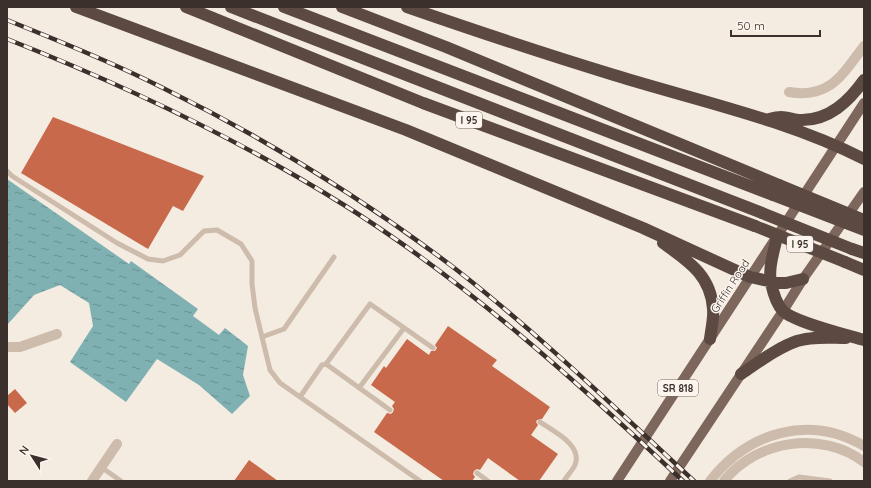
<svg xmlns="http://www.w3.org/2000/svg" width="871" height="488" font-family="Quicksand,sans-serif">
<defs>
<pattern id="water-ripples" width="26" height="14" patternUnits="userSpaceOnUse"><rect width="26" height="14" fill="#7fb0b2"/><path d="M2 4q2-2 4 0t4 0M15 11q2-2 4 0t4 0" fill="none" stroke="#699091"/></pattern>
</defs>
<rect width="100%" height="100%" fill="#f4ebe1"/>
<!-- water -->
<path fill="url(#water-ripples)" d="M7 179 129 264 131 261 198 309 193 316 219 335 225 328 248 346 243 375 250 396 232 414 199 385 157 359 126 402 70 362 93 326 89 303 60 285 34 295 7 325Z"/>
<!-- building -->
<path fill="#c8694b" d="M53 117 204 176 183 211 173 206 148 249 21 173Z
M448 326 497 360 492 366 550 407 542 419 537 420 536 422 538 425 531 435 558 454 539 481H520L488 458 480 470 477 469 474 471 473 474 475 477 472 481H444L374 432 387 413 391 414 393 412 394 409 392 406 395 402 371 385 384 366 386 368 407 339 429 355 431 351H435L437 348 435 345Z
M15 389 27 403 15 413 7 404V396Z
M249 460 278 481H234Z"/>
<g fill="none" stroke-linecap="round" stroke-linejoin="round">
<!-- lane -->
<path stroke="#cdbbac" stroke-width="5" d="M7 171 12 176 117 243 148 259 163 261 180 255 204 231 217 230 241 244 252 261V284L255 308 270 370 280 383 420 481
M262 337 284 329 334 257
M359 388 404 328
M300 397 322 365 326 364
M390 410 326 364 370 304 433 348
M540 422C553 431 583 445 575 465 572 471 567 476 564 481
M101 467 121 481
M477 473 488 481
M790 481 799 477 830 481"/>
<!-- street -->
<path stroke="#cdbbac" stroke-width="10" d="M789 92C830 99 842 75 864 46
M7 347H20L57 334
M92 481 117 444
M710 481C748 432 809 414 864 446
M724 481C757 440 821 430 864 462"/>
<!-- primary -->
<path stroke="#7d675c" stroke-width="10" d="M617 481 864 103
M670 481 783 311 803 279 864 192"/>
<!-- highway -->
<path stroke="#5c4a42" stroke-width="12" d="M76 7 406 130 643 228 750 277 778 283H786L803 279
M186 7 423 103 755 226
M231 7 762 213
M284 7 773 195
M342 7 446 47 779 185
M407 7C476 31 545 54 614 75 698 101 785 119 864 159
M769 119C773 118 777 117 781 117 788 117 794 120 800 120 829 121 849 101 864 80
M777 237C774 251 768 268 771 283 773 292 776 304 783 311 794 322 847 335 864 340
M663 243C688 261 711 275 713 309 714 318 711 330 710 339
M852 249 864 253
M845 262 864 270
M741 374C759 362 777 348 797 341 813 336 830 338 846 338"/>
<defs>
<path id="rail" d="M7 20C59 41 111 62 161 87 263 137 362 198 453 267 538 333 615 408 694 481
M7 39C124 85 237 138 344 205 468 283 576 381 683 481"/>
</defs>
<!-- rail casing -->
<use href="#rail" stroke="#3b302b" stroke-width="4.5"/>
<!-- rail -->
<use href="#rail" stroke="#fbf5ee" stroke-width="3" stroke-dasharray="9" stroke-linecap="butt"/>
<!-- highway-bridge -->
<path stroke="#5c4a42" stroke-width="12" d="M779 185 864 220
M773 195 864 230
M762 213 852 249
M755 226 845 262"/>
</g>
<g text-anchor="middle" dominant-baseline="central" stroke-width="3" stroke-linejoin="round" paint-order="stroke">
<!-- shield labels -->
<g fill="#fbf5ee" stroke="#756b66" stroke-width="1">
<rect x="456" y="112" width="26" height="16" rx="3"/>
<rect x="787" y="236" width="26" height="16" rx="3"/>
<rect x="658" y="380" width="40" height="16" rx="3"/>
</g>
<g font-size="10" font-weight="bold" fill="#3b302b">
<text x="469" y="120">I 95</text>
<text x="800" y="244">I 95</text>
<text x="678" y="388">SR 818</text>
</g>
<!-- street labels -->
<g font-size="11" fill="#3b302b" stroke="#fbf5ee">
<text transform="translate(730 286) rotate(-57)">Griffin Road</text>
</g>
</g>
<!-- border -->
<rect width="871" height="488" fill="none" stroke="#3b302b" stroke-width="16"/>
<!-- north arrow -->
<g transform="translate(32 456) rotate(306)" stroke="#fbf5ee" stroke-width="3" paint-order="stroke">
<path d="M0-3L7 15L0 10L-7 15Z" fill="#3b302b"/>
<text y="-6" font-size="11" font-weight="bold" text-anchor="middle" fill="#3b302b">N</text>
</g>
<!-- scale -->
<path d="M731 30v6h89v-6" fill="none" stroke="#3b302b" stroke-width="2"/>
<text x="737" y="30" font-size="12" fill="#3b302b" stroke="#fbf5ee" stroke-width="3" paint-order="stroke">50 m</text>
</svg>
